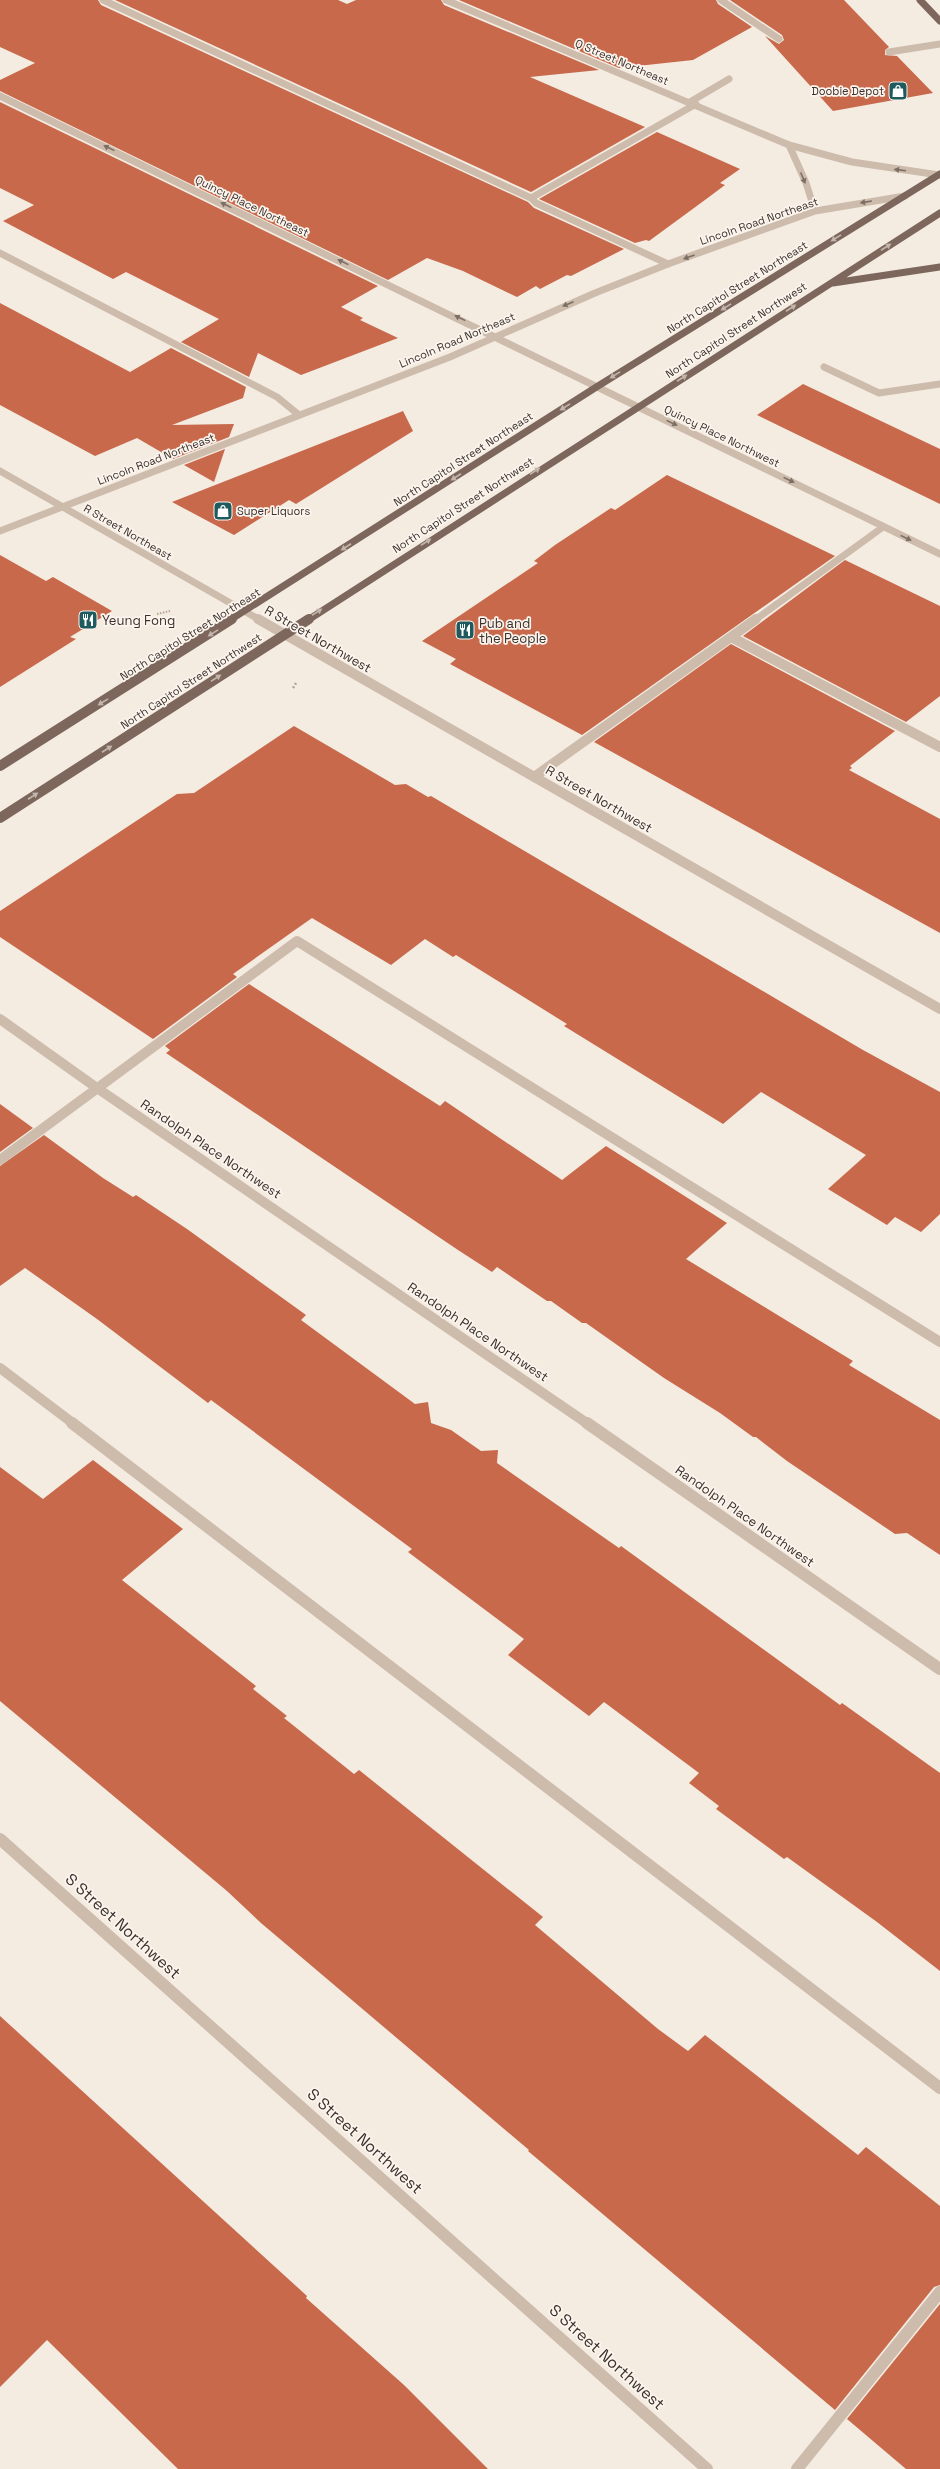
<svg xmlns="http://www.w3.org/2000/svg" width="940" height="2469" font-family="'Space Grotesk',sans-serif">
<rect width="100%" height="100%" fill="#f4ebe1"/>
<!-- building -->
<path fill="#c8694b" d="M0 0H98L101 5 528 202 534 208 624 249 571 276 567 275 540 289 536 286 517 297 463 271 427 258 388 280 0 91V80L35 63 0 47Z
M115 0H338L347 4 356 0H441L444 5 599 70 530 77 645 127 531 192Z
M459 0H716L718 4 752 27 693 60 619 68Z
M730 0H844L889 47 885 50V55L897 56 933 93 833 111 765 36 779 44 784 40 782 35Z
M0 102 378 286 341 307 363 318 360 320 398 338 301 375 258 353 249 377 181 342 219 319 126 272 113 279 3 221 34 205 0 188Z
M657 132 740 169 720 183 725 185 709 197 649 241 646 240 635 243 539 199Z
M0 303 130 372 171 348 246 387 243 398 172 425 234 424 229 437 173 459 137 438 95 456 0 405Z
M803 384 940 449V504L757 415Z
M403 411 413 431 296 504 289 500 234 535 172 502Z
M225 449 214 482 184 465Z
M667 475 835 556 582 735 450 664 456 659 422 641 538 563 534 561 555 545 611 508 615 510Z
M0 555 46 581 53 577 112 611 70 637 76 639 0 687Z
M845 560 940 606V696L906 722 743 636Z
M731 644 895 731 850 766 852 768 849 770 940 819V933L594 742Z
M294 726 395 785 406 784 428 797 431 796 863 1050 940 1092V1214L921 1232 895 1217 887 1225 828 1189 866 1155 761 1092 723 1124 564 1026 567 1024 456 955 453 957 425 939 391 965 312 918 233 974 237 977 153 1039 0 937V911L177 794 194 793Z
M249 984 440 1106 445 1101 562 1180 606 1146 727 1223 686 1259 853 1361 849 1365 940 1420V1555L907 1533 895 1534 787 1461 756 1437H753L720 1413 664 1378 586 1323H582L551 1301H547L497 1267 492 1272 458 1250 166 1053 170 1050 165 1046Z
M0 1104 33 1128 0 1152Z
M44 1135 103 1178 133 1197 136 1195 187 1229 306 1315 301 1320 415 1404 428 1402 431 1423 451 1430 481 1451 498 1450 497 1463 619 1548 621 1546 840 1705 842 1703 940 1773V1971L877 1922 787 1857 784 1859 716 1809 719 1806 689 1783 699 1773 604 1702 589 1716 508 1655 524 1639 408 1552 412 1549 211 1400 208 1403 97 1319 25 1268 0 1286V1166Z
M93 1460 183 1529 122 1580 256 1686 253 1689 287 1716 284 1718 354 1774 359 1770 543 1917 535 1925 658 2029 688 2051 705 2035 858 2155 866 2147 940 2206V2285L934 2287 835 2410 528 2151 529 2150 261 1923 227 1891 0 1701V1467L43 1499Z
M0 2016 307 2296 306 2298 404 2385 488 2469H178L47 2340 0 2387Z
M940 2304V2469H906L847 2419Z"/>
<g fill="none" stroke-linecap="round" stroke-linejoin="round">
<!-- path-far1 -->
<path stroke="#b9a596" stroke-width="2" stroke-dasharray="1.5 1.5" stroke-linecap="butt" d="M157 614 170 611"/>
<!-- path -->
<path stroke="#b9a596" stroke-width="2.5" stroke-dasharray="2 2" stroke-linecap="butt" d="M293 688 296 683"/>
<!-- minor-far2 -->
<path stroke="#cdbbac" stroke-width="7" d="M103 0 531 198 536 203 668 264
M446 0 789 145 852 162 939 175
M721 0 779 39
M889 52 940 44
M0 96 940 554
M690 102 729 79
M789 145 806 183 815 211
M531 198 696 104
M0 253 277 397 299 415
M824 367 879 393 940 384
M0 471 260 620
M0 531 450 357 595 293 668 264 815 211 905 196
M755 620 883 527"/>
<!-- minor-far1 -->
<path stroke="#cdbbac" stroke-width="10" d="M258 619 940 1009
M756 619 731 637 940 747
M534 777 731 637
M0 1019 97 1088 588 1424
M0 1160 297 941 940 1342
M0 1368 74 1424"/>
<!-- minor -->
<path stroke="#cdbbac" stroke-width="12" d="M72 1423 940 2088
M587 1423 940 1669
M0 1839 707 2469
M797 2469 940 2292"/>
<!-- major-far1 -->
<path stroke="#7d675c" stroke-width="7" d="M920 0 940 21
M833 283 940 267
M230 620 598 386 940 174
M308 620 940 213"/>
<!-- major -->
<path stroke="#7d675c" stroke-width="10" d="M0 766 232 619
M0 818 309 619"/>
</g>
<!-- one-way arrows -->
<defs><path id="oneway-solid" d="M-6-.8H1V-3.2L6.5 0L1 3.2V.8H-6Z"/></defs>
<g fill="#7d6f65">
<use href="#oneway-solid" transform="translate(109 148) rotate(-154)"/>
<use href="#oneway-solid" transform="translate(900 170) rotate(-173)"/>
<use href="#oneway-solid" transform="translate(803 178) rotate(67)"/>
<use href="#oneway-solid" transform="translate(866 202) rotate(171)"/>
<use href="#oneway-solid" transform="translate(226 205) rotate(-154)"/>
<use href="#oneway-solid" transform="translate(689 257) rotate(160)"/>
<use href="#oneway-solid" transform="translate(343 262) rotate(-154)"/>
<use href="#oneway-solid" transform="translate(568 304) rotate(157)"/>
<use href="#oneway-solid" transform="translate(460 318) rotate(-154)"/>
<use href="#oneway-solid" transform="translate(672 423) rotate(26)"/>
<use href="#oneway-solid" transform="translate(789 480) rotate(26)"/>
<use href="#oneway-solid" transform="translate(906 538) rotate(26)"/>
</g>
<g fill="#c2b5ac">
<use href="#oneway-solid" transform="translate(836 238) rotate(148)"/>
<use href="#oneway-solid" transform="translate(886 247) rotate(-33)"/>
<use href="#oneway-solid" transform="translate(726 307) rotate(148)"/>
<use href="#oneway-solid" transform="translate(791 308) rotate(-33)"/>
<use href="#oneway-solid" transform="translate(615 375) rotate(148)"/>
<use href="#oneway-solid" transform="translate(682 378) rotate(-33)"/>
<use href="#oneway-solid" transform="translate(565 407) rotate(148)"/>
<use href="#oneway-solid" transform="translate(535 471) rotate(-33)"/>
<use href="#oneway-solid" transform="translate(456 477) rotate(147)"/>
<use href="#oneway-solid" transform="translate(426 542) rotate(-33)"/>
<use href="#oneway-solid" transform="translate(346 547) rotate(147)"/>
<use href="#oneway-solid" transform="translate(317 612) rotate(-33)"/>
<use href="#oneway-solid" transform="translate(213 633) rotate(148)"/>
<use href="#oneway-solid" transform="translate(216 678) rotate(-33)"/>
<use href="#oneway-solid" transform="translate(103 702) rotate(148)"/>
<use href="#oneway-solid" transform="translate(107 749) rotate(-33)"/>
<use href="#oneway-solid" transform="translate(33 796) rotate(-33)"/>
</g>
<!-- icons -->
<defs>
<symbol id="shop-square" viewBox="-11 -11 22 22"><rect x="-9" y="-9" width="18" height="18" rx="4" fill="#1f5a5e" stroke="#fbf5ee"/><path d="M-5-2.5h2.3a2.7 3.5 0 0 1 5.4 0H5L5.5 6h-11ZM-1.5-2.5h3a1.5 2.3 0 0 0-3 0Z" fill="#fff"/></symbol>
<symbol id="restaurant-square" viewBox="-11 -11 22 22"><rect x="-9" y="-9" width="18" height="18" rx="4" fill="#1f5a5e" stroke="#fbf5ee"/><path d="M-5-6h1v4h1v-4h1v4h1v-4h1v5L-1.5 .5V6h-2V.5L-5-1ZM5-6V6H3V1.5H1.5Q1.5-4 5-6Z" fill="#fff"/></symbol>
</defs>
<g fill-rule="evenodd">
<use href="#shop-square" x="887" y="80" width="22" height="22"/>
<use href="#shop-square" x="212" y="500" width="22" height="22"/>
<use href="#restaurant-square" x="77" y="609" width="22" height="22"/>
<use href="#restaurant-square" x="454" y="619" width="22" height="22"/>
</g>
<g text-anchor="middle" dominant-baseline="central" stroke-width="3.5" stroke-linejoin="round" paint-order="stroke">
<!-- far-street labels -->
<g font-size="11" fill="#3b302b" stroke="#fbf5ee">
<text transform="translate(622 62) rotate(23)">Q Street Northeast</text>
<text transform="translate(252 206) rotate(26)">Quincy Place Northeast</text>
<text transform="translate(759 221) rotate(-19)">Lincoln Road Northeast</text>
<text transform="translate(737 287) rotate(-32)">North Capitol Street Northeast</text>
<text transform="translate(736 330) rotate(-33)">North Capitol Street Northwest</text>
<text transform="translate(457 340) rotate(-23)">Lincoln Road Northeast</text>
<text transform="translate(722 436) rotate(26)">Quincy Place Northwest</text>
<text transform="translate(156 459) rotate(-21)">Lincoln Road Northeast</text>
<text transform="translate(463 459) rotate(-33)">North Capitol Street Northeast</text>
<text transform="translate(463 505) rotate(-33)">North Capitol Street Northwest</text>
<text transform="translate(128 532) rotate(30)">R Street Northeast</text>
<text transform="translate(190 634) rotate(-32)">North Capitol Street Northeast</text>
<text transform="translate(191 681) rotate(-33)">North Capitol Street Northwest</text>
</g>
<!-- far-poi labels -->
<g font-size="11" fill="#3b302b" stroke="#fbf5ee" text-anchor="end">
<text x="884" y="91">Doobie Depot</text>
<text x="237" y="511" text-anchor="start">Super Liquors</text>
</g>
<!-- poi labels -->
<g font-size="13" fill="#3b302b" stroke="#fbf5ee" text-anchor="start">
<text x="102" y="620">Yeung Fong</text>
<text x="479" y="623">Pub and<tspan x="479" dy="15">the People</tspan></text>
</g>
<!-- street labels -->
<g font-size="13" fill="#3b302b" stroke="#fbf5ee">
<text transform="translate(318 639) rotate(30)">R Street Northwest</text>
<text transform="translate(599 799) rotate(30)">R Street Northwest</text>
<text transform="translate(211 1149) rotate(34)">Randolph Place Northwest</text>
<text transform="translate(478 1332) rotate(34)">Randolph Place Northwest</text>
<text transform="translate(745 1516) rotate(35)">Randolph Place Northwest</text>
</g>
<!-- near-street labels -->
<g font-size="16" fill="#3b302b" stroke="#fbf5ee">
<text transform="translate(123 1926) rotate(42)">S Street Northwest</text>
<text transform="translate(365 2141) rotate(42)">S Street Northwest</text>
<text transform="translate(607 2357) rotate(42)">S Street Northwest</text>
</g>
</g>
</svg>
